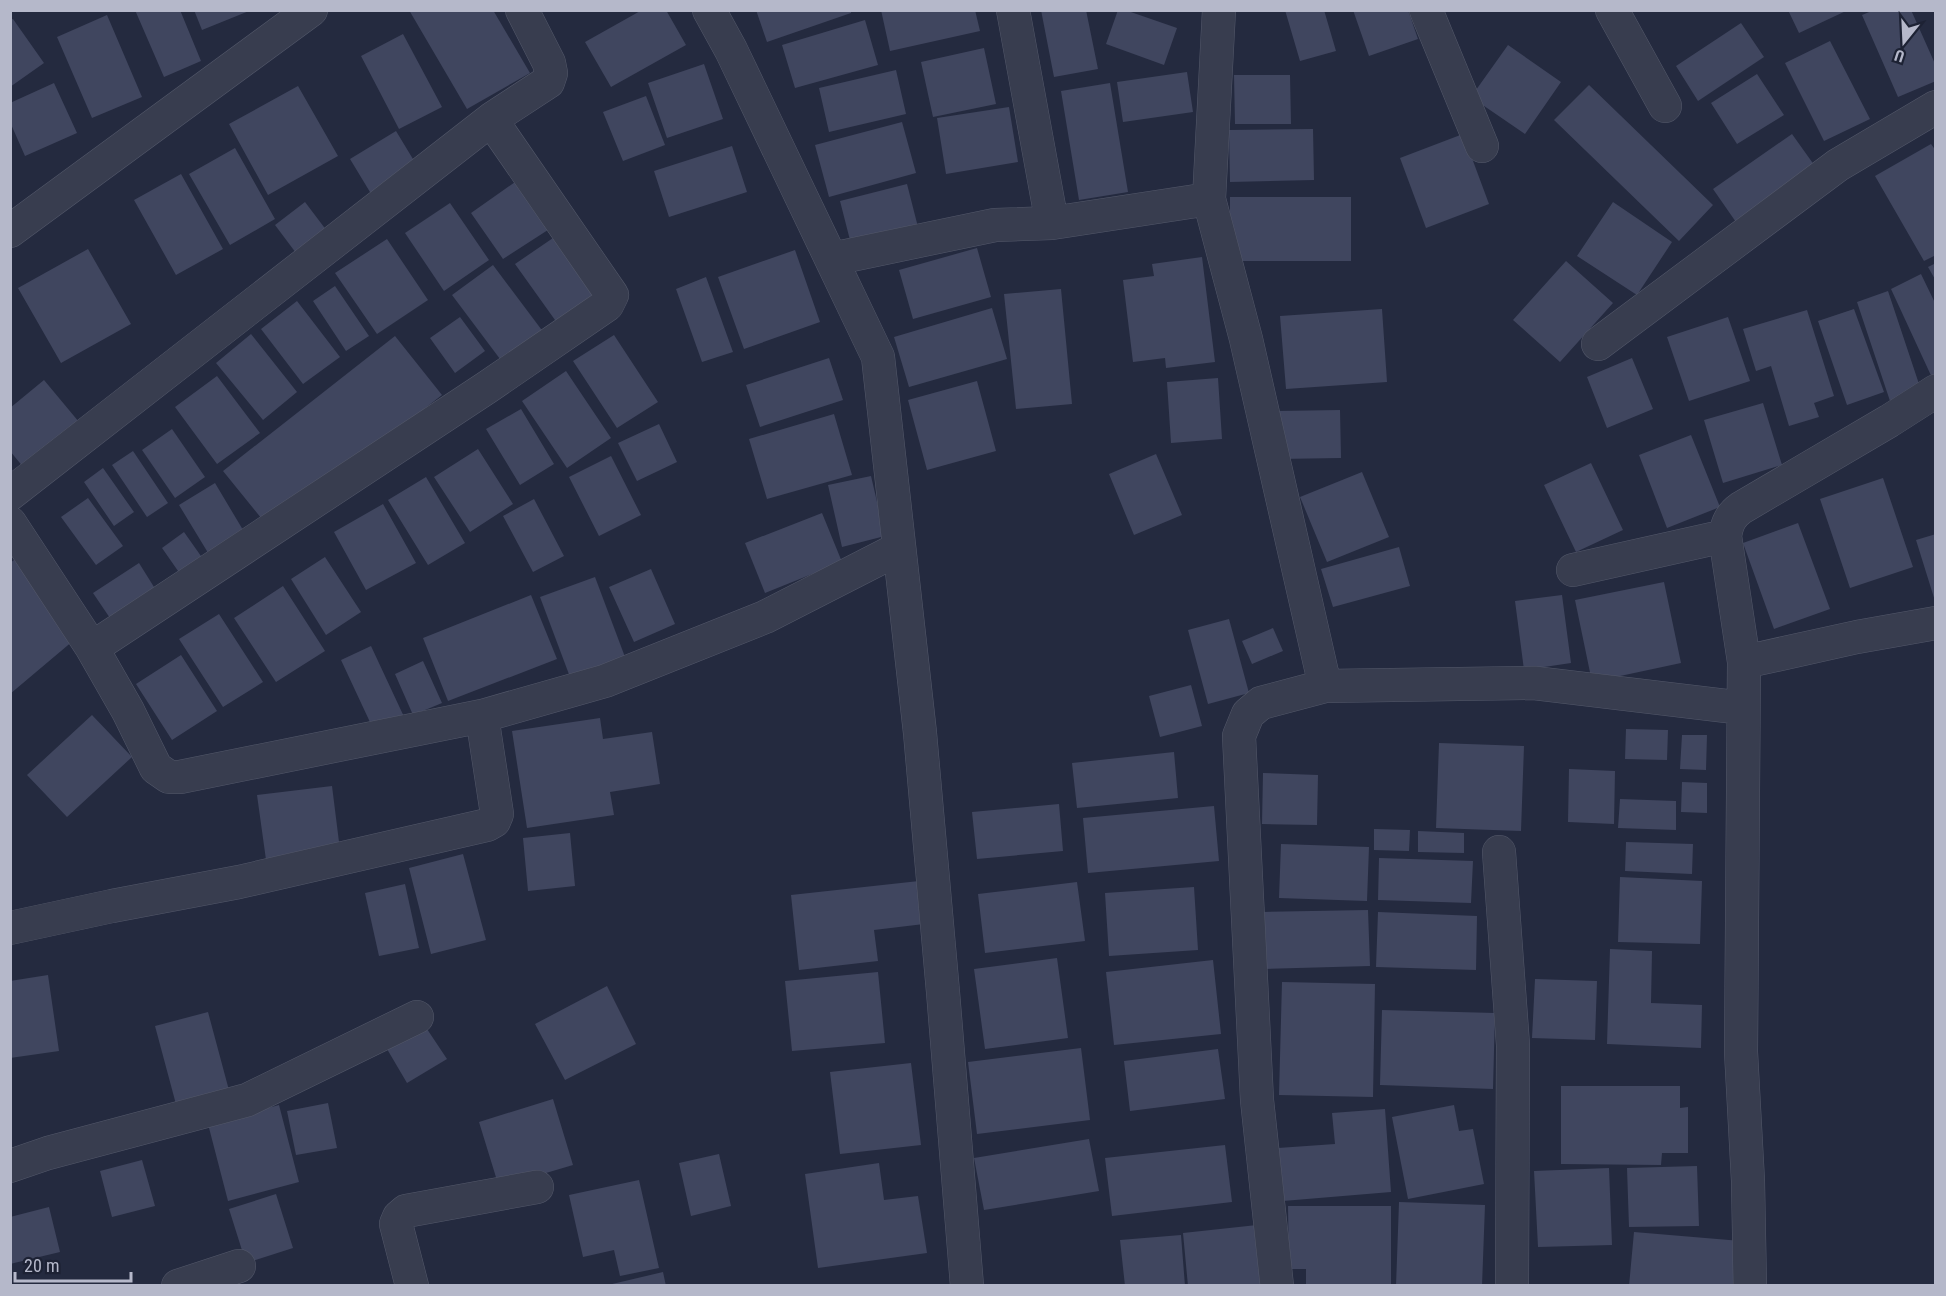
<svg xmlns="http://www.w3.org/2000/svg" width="1946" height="1296" font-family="'Roboto Condensed',sans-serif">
<rect width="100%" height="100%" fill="#242a3f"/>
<!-- building -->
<path fill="#40465f" d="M135 10H180L201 61 164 77Z
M194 10H249V11L202 30Z
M409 10H493L530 73 467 109Z
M642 10H666L686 45 611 87 585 42Z
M756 10H851V13L767 42Z
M881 10H975L980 31 890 51Z
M1041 10H1086L1098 69 1054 77Z
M1118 10H1125L1177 28 1164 65 1106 44Z
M1285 10H1324L1336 51 1300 61Z
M1353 10H1408L1418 39 1369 56Z
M1788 10H1848L1799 33Z
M1874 10H1911L1936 66V81L1898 97 1862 15Z
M107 15 142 97 92 118 57 37Z
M13 19 44 63 10 87V20Z
M865 20 878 65 795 88 782 45Z
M1741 23 1764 57 1698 101 1676 66Z
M403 34 442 107 399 129 361 56Z
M1830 41 1870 119 1824 141 1785 63Z
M1508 45 1561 82 1525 134 1471 97Z
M984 48 996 104 933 117 921 62Z
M704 64 723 119 667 138 648 83Z
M896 70 906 114 829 132 819 88Z
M1187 72 1193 112 1123 122 1117 82Z
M1757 74 1784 115 1737 144 1711 103Z
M1234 75H1290L1291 124H1235Z
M54 83 77 133 25 156 10 122V103Z
M1110 83 1128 192 1079 200 1061 91Z
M1589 85 1713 205 1679 241 1554 120Z
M298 86 338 156 268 195 229 124Z
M646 96 665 145 623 161 603 112Z
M1009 107 1018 162 946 174 937 118Z
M902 122 916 173 829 197 815 145Z
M1313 129 1314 180 1230 182 1229 130Z
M396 131 419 169 373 197 350 159Z
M1463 134 1489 204 1426 228 1400 158Z
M1792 134 1817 169 1738 225 1713 189Z
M1931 144 1936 151V255L1924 261 1875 176Z
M732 146 747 192 669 217 654 171Z
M235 148 275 219 230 245 189 174Z
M181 174 223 249 176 275 134 200Z
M518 180 551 228 503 259 471 213Z
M907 184 919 231 852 248 840 201Z
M1230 197H1351V261H1230Z
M305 202 330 235 299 257 275 225Z
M1613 202 1672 242 1637 295 1577 256Z
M450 203 489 260 444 291 405 233Z
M553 238 598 300 560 327 515 264Z
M387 239 428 300 377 334 335 273Z
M977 248 991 297 913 319 899 270Z
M88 249 131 324 61 363 18 288Z
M795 250 820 322 744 349 718 277Z
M1202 257 1215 362 1166 368 1165 358 1133 362 1123 280 1154 276 1152 264Z
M1566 261 1613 303 1560 362 1513 320Z
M1936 263V281L1928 267Z
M493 265 544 333 503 363 452 295Z
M1921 274 1936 305V381L1934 382 1891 289Z
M706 277 733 352 702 362 676 289Z
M335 286 369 336 346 351 313 301Z
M1061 289 1072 404 1016 409 1004 294Z
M1888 291 1923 396 1892 407 1857 302Z
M297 301 340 357 303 384 261 329Z
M992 308 1007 359 909 387 894 337Z
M1382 309 1387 382 1286 389 1280 316Z
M1854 309 1884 392 1847 405 1818 321Z
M1807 310 1834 396 1814 403 1819 417 1789 426 1771 366 1756 371 1743 329Z
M460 317 485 351 455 373 430 338Z
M1728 317 1750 381 1689 401 1667 337Z
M251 334 297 392 263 420 216 363Z
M614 335 658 402 617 428 573 361Z
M395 336 442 395 270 529 223 471Z
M829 358 843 400 760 427 746 385Z
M1632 358 1653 409 1607 428 1587 377Z
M566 371 611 438 567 468 522 401Z
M217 376 260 433 217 464 175 407Z
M1218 378 1222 439 1171 443 1167 382Z
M44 380 79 422 24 468 10 451V408Z
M977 381 996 451 927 470 908 400Z
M1763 403 1782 465 1723 483 1704 420Z
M521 409 554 464 520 485 486 429Z
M1340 410 1341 458 1278 459 1277 411Z
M834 414 852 475 767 499 749 439Z
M659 424 677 462 637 481 618 443Z
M172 429 205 477 175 498 142 450Z
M1691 435 1720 507 1667 528 1639 455Z
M478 449 513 504 470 532 434 477Z
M133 451 168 503 147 517 112 465Z
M1156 454 1182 515 1134 535 1109 474Z
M611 456 641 515 599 536 569 477Z
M1591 463 1623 530 1576 552 1544 485Z
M103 468 134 512 114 526 84 482Z
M1362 472 1389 537 1327 562 1300 497Z
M871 476 885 536 842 547 828 485Z
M426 477 465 543 428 565 388 500Z
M1883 478 1913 567 1850 588 1820 499Z
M215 483 249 540 213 561 179 505Z
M88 498 123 546 96 565 61 517Z
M534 499 564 556 533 572 503 516Z
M383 504 416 563 366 590 334 532Z
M822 513 842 562 765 593 745 543Z
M1798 523 1830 609 1774 629 1743 543Z
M184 532 208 566 185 581 162 548Z
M1936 534V601H1935L1916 540Z
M1399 547 1410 586 1333 607 1321 569Z
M325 557 361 612 326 635 291 579Z
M14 560 80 635 10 694V563Z
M139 563 159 595 114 624 93 593Z
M651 569 675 624 634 642 609 587Z
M595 577 625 657 570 677 540 597Z
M1664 582 1681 663 1592 682 1575 600Z
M283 586 325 651 276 682 234 618Z
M531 595 557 659 448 701 423 638Z
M1562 595 1571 663 1524 670 1515 601Z
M219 614 263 682 223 707 179 639Z
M1229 619 1249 693 1208 704 1188 630Z
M1273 628 1283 651 1252 664 1242 641Z
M371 646 406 721 376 735 341 660Z
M181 655 217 711 172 740 136 684Z
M423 661 442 703 413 715 395 674Z
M1191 685 1202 726 1160 737 1149 696Z
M92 715 132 757 67 817 27 775Z
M600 718 603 739 652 732 660 784 610 792 614 815 527 828 512 731Z
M1626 729 1668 730 1667 760 1625 759Z
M1682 735H1707L1706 770 1680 769Z
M1439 743 1524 746 1521 831 1436 828Z
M1174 752 1178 798 1077 808 1072 763Z
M1569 769 1615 771 1614 824 1568 822Z
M1263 773 1318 775 1317 825 1262 824Z
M1682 782 1707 783V813L1681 812Z
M332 786 341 858 267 867 257 795Z
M1620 799 1676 801V830L1618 828Z
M1059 804 1063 851 977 859 972 812Z
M1214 806 1219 861 1088 873 1083 818Z
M1374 829 1410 830 1409 851 1374 850Z
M1418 831 1464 833V853L1418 852Z
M570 833 575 886 528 891 523 838Z
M1626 842 1693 844 1692 874 1625 871Z
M1281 844 1369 847 1367 901 1279 898Z
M463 854 486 940 431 954 409 868Z
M1379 858 1473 861 1471 903 1378 900Z
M1620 877 1702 881 1700 944 1618 942Z
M919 881 924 924 874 930 878 961 799 970 791 895Z
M1077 882 1085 941 985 953 978 894Z
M405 884 419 948 379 956 365 893Z
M1194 887 1198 950 1109 956 1105 893Z
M1368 910 1370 966 1264 969 1263 912Z
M1378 912 1477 916 1476 970 1376 967Z
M1610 949 1652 951 1651 1003 1702 1005 1701 1048 1607 1044Z
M1057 958 1068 1038 985 1049 974 969Z
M1213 960 1221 1034 1114 1045 1106 972Z
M878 972 885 1043 792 1051 785 981Z
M48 975 59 1051 10 1058V981Z
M1535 979 1597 981 1595 1040 1532 1038Z
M1282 982 1375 984 1373 1097 1279 1095Z
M607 986 636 1044 565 1080 535 1024Z
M1382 1010 1495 1013 1493 1089 1380 1085Z
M208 1012 230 1094 177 1108 155 1026Z
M425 1026 447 1059 407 1083 387 1049Z
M1081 1048 1090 1120 977 1134 968 1062Z
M1218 1049 1225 1099 1130 1111 1124 1061Z
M911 1063 921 1145 840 1154 830 1072Z
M1561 1086H1680V1108L1688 1107V1153H1662L1661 1165 1561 1164Z
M553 1099 573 1165 499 1187 479 1122Z
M328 1103 337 1148 296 1155 287 1111Z
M279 1105 299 1182 228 1201 208 1124Z
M1454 1105 1459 1131 1473 1129 1484 1184 1408 1199 1392 1117Z
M1385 1109 1391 1192 1283 1201 1278 1148 1335 1144 1332 1113Z
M1089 1139 1099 1191 984 1210 974 1158Z
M1225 1145 1232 1202 1112 1216 1105 1158Z
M719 1154 731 1206 691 1216 679 1163Z
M142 1160 155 1206 112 1217 100 1171Z
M879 1163 884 1200 918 1196 927 1253 818 1268 805 1174Z
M1697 1166 1699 1226 1629 1227 1627 1168Z
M1609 1168 1612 1245 1538 1247 1534 1171Z
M639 1180 659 1268 620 1276 614 1250 583 1257 569 1195Z
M276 1194 293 1248 246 1263 229 1209Z
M1399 1202 1485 1205 1482 1286H1396Z
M1288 1206H1391V1286H1306V1269H1289Z
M49 1207 60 1252 10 1264V1217Z
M1257 1225 1264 1286H1188L1183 1233Z
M1634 1232 1741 1241 1737 1286H1629Z
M1181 1235 1185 1286H1125L1120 1240Z
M663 1272 666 1286H608V1285Z"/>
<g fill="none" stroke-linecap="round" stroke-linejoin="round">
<defs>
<path id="minor" d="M709 10 731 50 878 357 920 733 943 992 967 1286
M1013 10 1052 223 1209 199
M1219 10 1209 199 1246 339 1325 686
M1426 10 1482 146
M1612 10 1665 106
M10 231 311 10
M832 259 995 225 1052 223
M1598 344 1838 165 1936 107
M10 494 493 118
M10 523 92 648 128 711 156 768 169 777H180L482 716 605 681 765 617 898 549
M1573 570 1725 536
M92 648 486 388 607 305 612 295 501 134 493 118 548 82 551 73 549 63 522 10
M1744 662 1857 637 1936 623
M1499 852 1513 1045 1512 1286
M10 928 112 906 239 882 487 825 494 821 497 814 482 716
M10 1166 48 1153 247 1100 417 1017
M178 1286 239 1266
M412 1286 396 1224 399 1217 406 1211 537 1187
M1277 1286 1257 1100 1239 736 1248 714 1261 703 1325 686 1534 683 1743 708
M1750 1286 1748 1181 1741 1052 1744 662 1725 536C1727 523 1731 515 1741 508L1889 421 1936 391"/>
</defs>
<!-- minor casing -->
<use href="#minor" stroke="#53586a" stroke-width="34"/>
<!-- minor -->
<use href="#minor" stroke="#383d4f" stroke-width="33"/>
</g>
<!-- border -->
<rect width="1946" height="1296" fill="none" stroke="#b5b8ca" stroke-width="24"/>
<!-- north arrow -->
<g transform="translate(1904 42) rotate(198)" stroke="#1d2234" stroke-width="4.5" paint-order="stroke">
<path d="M0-4.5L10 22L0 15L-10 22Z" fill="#b5b8ca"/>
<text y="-9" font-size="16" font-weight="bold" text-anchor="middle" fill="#b5b8ca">U</text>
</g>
<!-- scale -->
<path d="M15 1272v9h116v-9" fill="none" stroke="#b5b8ca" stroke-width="3"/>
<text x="24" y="1272" font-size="18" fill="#b5b8ca" stroke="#1d2234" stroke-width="4.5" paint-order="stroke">20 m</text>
</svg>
